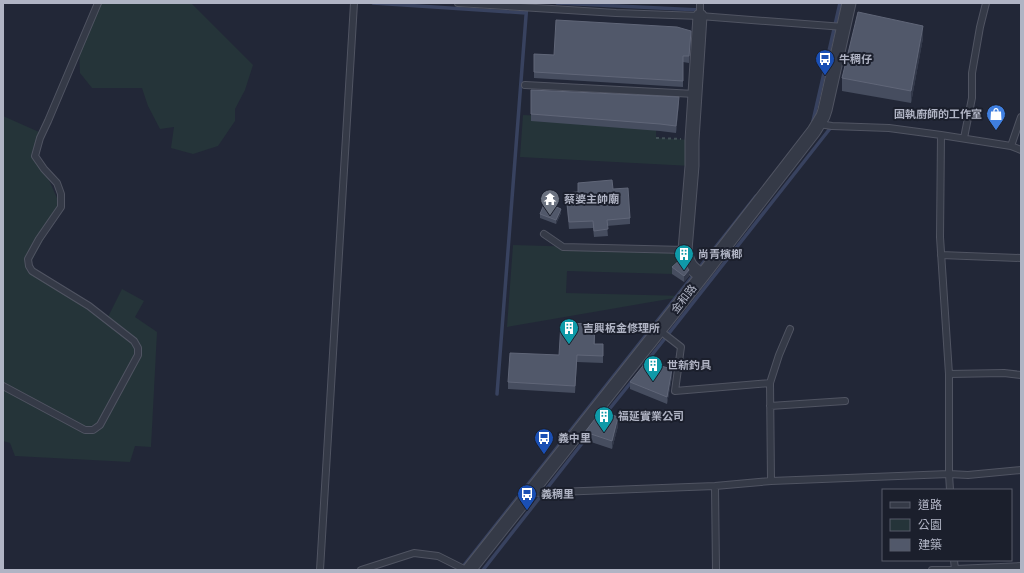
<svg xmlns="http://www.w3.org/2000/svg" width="1024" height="573" font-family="Figtree,'Noto Sans TC',sans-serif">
<rect width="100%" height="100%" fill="#222737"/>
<!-- green -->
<path fill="#253439" d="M98 3H191L253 65 245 90 235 109V121L218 146 193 154 171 148 174 127 160 129 148 106 142 88H92L80 73 79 47Z
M523 115 656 121V138L692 140 691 166 520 157Z
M3 116 39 132 35 156 44 169 61 207 29 266 108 317 122 289 144 301 135 317 157 332 151 447 135 446 130 462 15 456 10 443 3 441Z
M513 245 685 250 687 261 672 274 567 271 566 293 686 296 507 327Z"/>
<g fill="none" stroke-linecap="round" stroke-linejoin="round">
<!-- stream -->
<path stroke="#38425f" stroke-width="3.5" d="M373 3 526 13
M557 3 700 10
M813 121 840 3
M644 365 832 126
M497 394 527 3
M603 417 632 381
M461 569 756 196
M483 570 587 437"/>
<defs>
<path id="lane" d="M458 3 616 13 700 16 844 27
M700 16V3
M525 85 695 94
M819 124 832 126 889 128 941 135 940 237 949 374V474L950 490
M941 135 1011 146 1021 150
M964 138 972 98V73L980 27 986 3
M1011 146 1021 117
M544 234 563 247 685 250
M941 255 1021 258
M659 330 681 347 675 391 770 383 771 481
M949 374 1004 373 1021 375
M770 383 779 355 790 329
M3 386 85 430H93L100 425 138 355V348L134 341 89 306 32 271 29 266 28 259 39 239 61 207V194L57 183 44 169 35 156 40 138 48 121 98 3
M770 406 845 401
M715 486 716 570
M531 493 715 486 771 481 949 474 968 475 1021 470
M954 560 955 570
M320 570 354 3
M361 570 414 553 438 556 466 570
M932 570 1021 566"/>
<path id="street" d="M700 16 692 140V166L685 250C688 265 690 267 702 276
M469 570 702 276 814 131 823 116 825 110 849 3"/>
</defs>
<!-- lane casing -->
<use href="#lane" stroke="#505462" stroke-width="8"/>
<!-- street casing -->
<use href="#street" stroke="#505462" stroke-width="15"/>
<!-- path -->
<path stroke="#414f55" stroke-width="2" stroke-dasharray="3 3" stroke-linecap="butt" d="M656 138 681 139"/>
<!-- lane -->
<use href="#lane" stroke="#353a47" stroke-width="6"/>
<!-- street -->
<use href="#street" stroke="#353a47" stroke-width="13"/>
</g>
<!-- wall -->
<path fill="#464d5f" d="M691 37 689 63 683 62V87L534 78V54L554 55Z
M923 38 911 103 842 91V78Z
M531 90 679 103 676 133 660 131 531 121Z
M578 183 613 189 630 218V224L607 226 608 236 594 237 593 228 569 229 566 200V193L578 192Z
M561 213 556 224 540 218V214Z
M672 267 689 276 684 282 672 274Z
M595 331V344H603V363L577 362 575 393 508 389V382L559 355Z
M672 376 667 404 630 389V382Z
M618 426 612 449 585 440V432Z"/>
<!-- shaded-wall -->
<path fill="#33394a" d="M923 26V38L911 103V91Z
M679 97V103L676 133V126Z
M561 209V213L556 224V220Z
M689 270V276L684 282V276Z
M672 369V376L667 404V397Z
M618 417V426L612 449V441Z"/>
<!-- building -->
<path fill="#51586a" stroke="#606678" d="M858 12 923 26 911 91 842 78Z
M556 20 677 27 691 31 689 56H683V81L534 72V54L554 55Z
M531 90 679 97 676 126 660 124 531 114Z
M612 180 613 189 628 188 630 218 607 220 608 229 594 231 593 221 569 222 566 193 578 192V183Z
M545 202 561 209 556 220 540 214Z
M681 259 689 270 684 276 672 267Z
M561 323 595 324 594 344H603V356L577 355 575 386 508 382 510 353 559 355Z
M646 362 672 369 667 397 630 382Z
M601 411 618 417 612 441 585 432Z"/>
<!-- icons -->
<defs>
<symbol id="bus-pin" viewBox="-11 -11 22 30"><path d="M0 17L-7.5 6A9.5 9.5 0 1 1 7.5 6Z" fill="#1a4fb4" stroke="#1b1f2c"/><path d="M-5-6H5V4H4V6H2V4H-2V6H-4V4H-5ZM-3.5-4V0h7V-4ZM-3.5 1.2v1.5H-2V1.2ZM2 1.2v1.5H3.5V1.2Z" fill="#fff"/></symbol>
<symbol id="shop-pin" viewBox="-11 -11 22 30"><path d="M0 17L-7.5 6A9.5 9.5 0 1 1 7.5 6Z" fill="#3f7fe0" stroke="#1b1f2c"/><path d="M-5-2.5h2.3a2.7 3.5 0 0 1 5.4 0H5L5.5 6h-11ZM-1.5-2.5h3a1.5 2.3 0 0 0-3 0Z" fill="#fff"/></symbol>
<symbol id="temple-pin" viewBox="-11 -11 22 30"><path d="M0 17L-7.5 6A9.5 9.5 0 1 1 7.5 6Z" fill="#6b7280" stroke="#1b1f2c"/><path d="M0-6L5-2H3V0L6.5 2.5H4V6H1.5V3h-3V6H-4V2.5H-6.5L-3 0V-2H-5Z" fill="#fff"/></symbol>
<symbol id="building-pin" viewBox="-11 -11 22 30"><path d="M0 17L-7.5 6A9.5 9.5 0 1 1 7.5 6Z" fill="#0f9aa8" stroke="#1b1f2c"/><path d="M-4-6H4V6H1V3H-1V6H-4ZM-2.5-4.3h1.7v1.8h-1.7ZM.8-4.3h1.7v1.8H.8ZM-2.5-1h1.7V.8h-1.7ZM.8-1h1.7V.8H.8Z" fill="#fff"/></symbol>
</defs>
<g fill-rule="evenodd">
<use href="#bus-pin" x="814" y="48" width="22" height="30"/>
<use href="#shop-pin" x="985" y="103" width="22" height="30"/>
<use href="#temple-pin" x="539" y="188" width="22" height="30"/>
<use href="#building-pin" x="673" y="243" width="22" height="30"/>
<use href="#building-pin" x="558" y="317" width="22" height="30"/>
<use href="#building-pin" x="642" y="354" width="22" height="30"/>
<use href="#building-pin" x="593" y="405" width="22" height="30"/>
<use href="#bus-pin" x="533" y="427" width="22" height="30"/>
<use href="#bus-pin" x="516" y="483" width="22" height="30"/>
</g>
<g text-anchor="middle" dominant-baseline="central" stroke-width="4" stroke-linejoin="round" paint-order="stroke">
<!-- poi labels -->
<g font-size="11" font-weight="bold" fill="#b0b4c4" stroke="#1b1f2c" text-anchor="start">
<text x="839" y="59">牛稠仔</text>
<text x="982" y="114" text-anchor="end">固執廚師的工作室</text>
<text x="564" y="199">蔡婆主帥廟</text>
<text x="698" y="254">尚青檳榔</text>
<text x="583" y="328">吉興板金修理所</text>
<text x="667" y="365">世新釣具</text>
<text x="618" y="416">福延實業公司</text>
<text x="558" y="438">義中里</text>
<text x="541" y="494">義稠里</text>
</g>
<!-- street labels -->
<g font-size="11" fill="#b0b4c4" stroke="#1b1f2c">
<text transform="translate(684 299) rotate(-52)">金和路</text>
</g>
</g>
<!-- border -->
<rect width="1024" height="573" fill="none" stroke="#b0b4c4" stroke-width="8"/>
<!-- legend -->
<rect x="882" y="489" width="130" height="72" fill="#1b1f2c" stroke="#575b69"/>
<rect x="890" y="502" width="20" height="6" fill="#353a47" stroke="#575b69"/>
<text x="918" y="509" font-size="12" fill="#b0b4c4">道路</text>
<rect x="890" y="519" width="20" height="12" fill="#253439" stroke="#575b69"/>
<text x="918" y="529" font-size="12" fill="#b0b4c4">公園</text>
<rect x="890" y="539" width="20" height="12" fill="#51586a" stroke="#575b69"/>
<text x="918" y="549" font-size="12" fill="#b0b4c4">建築</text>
</svg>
